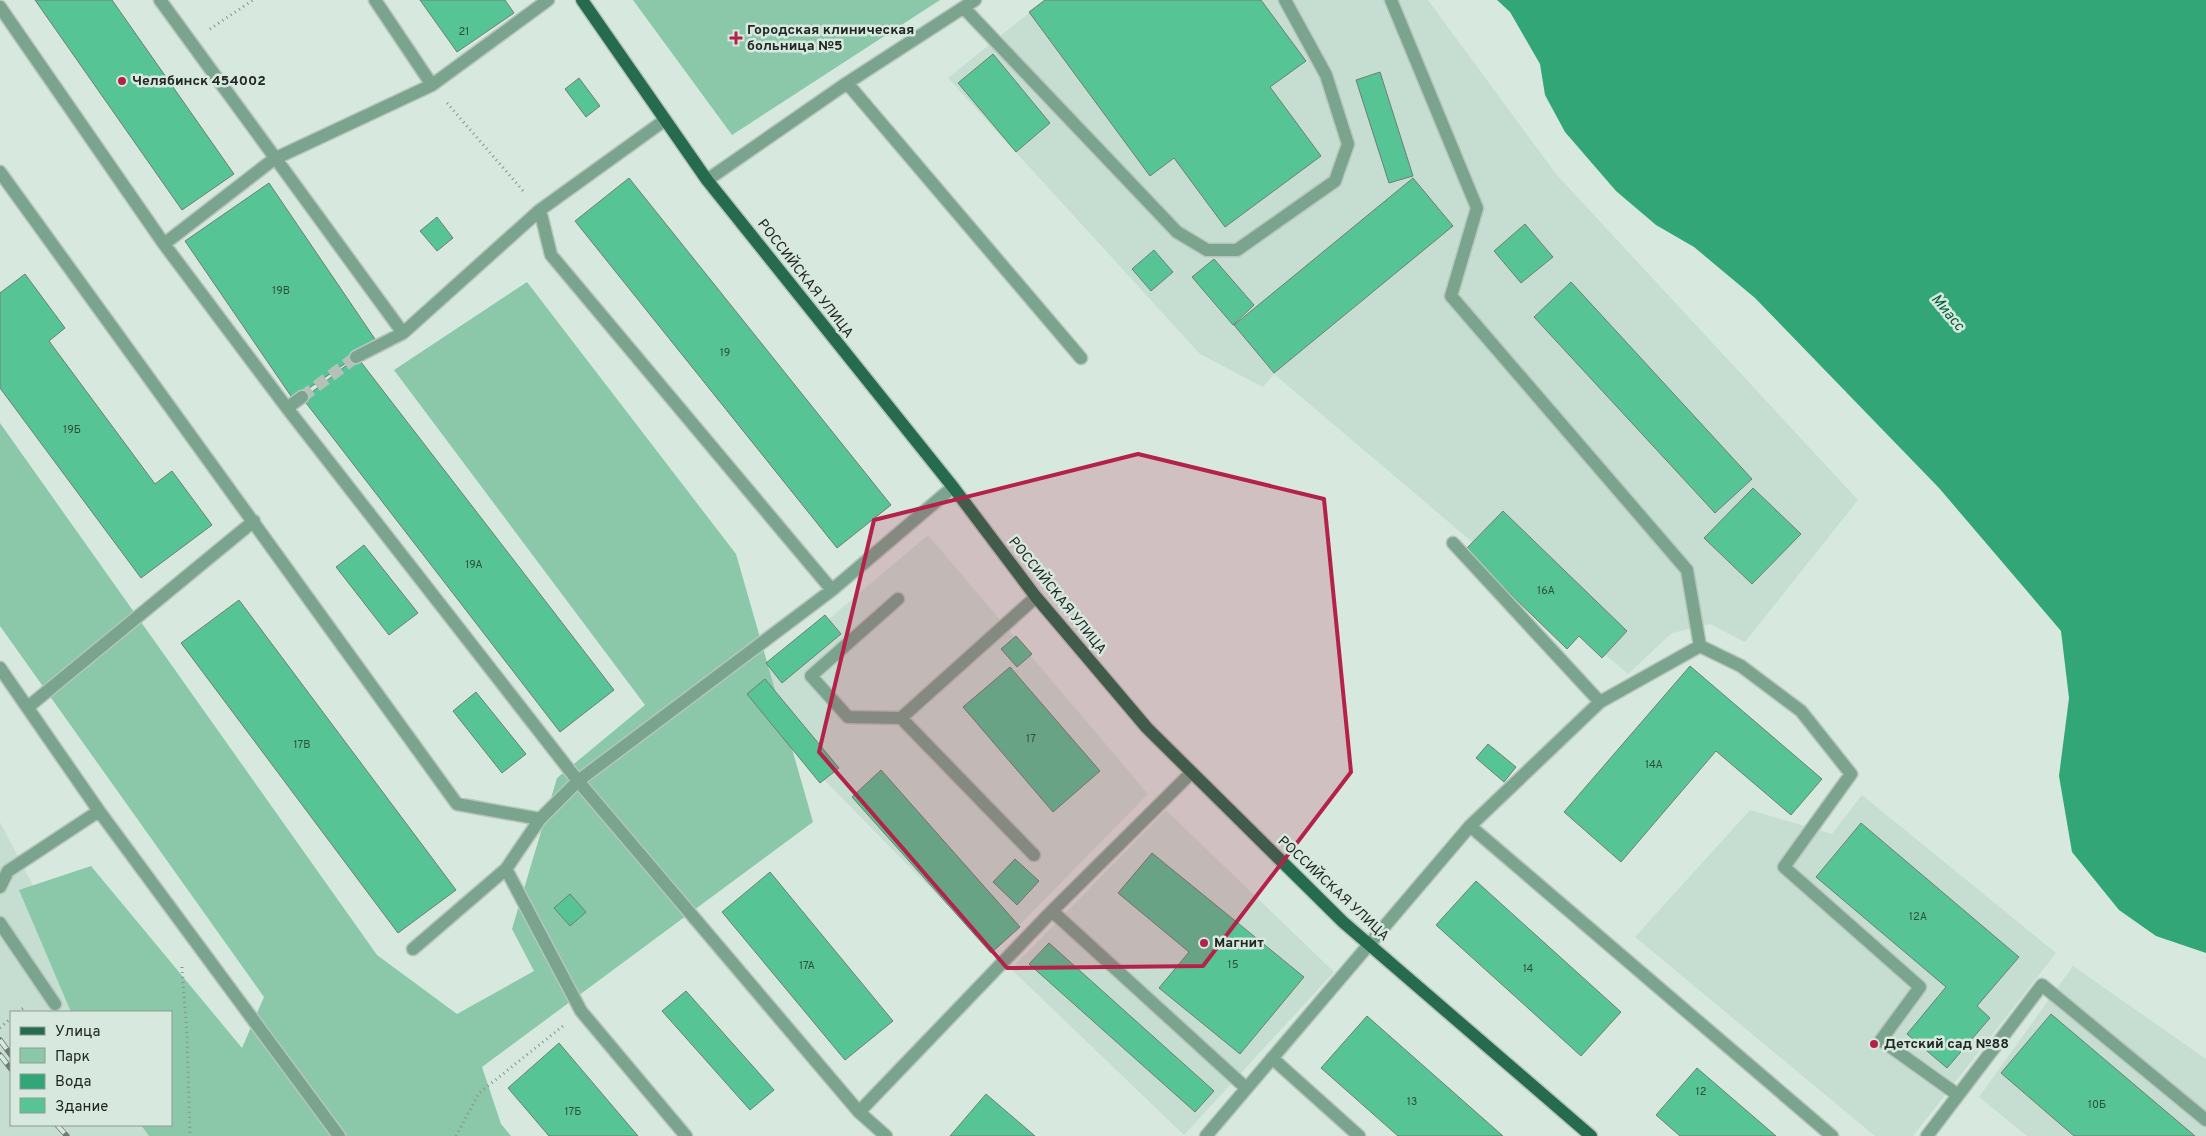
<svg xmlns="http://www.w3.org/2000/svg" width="2206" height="1136" font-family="Overpass,sans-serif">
<rect width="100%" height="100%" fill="#d7e8df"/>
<!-- built -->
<path fill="#c6ded1" d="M1045 0H1428L1556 174 1858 500 1745 642 1710 624 1672 633 1628 674 1274 374 1263 387 1200 354 948 78Z
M928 535 1148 794 993 952 740 694Z
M1862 795 2056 953 1913 1136H1875L1635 937 1750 810 1832 834Z
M1166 810 1334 972 1184 1135 1011 969Z
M0 822 99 1012H11V1125H158L165 1136H0Z
M2073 966 2206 1059V1136H2027L1979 1097Z"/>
<!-- green -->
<path fill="#8ac8a9" d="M633 0H940L732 135Z
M527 282 736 554 813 822 482 1067 501 1124 511 1136H149L141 1125H171V1012H71L19 890 91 866 242 1048 264 997 0 626V423L377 955 457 1014 534 971 512 929 557 778 645 705 394 370Z"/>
<!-- water -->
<path fill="#32a677" d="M1497 0H2206V953L2156 936 2119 910 2072 852 2059 776 2069 698 2061 631 1939 488 1755 298 1694 247 1656 225 1616 191 1565 132 1545 95 1540 64 1510 12Z"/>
<!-- building -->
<path fill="#56c494" stroke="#6f7e76" d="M35 0H112L234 174 182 210Z
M420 0H505L514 13 457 52Z
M1045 0H1261L1306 61 1270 87 1321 156 1225 227 1174 158 1150 176 1029 12Z
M993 54 1050 123 1016 152 958 83Z
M1380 72 1413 176 1389 183 1356 80Z
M579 78 600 106 586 117 565 89Z
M629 178 891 505 837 548 575 221Z
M1413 178 1453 226 1274 373 1234 325Z
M269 183 377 342 293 399 185 241Z
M437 217 453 238 437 251 420 231Z
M1525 224 1553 257 1521 283 1494 251Z
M1154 250 1173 272 1151 291 1132 269Z
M1214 259 1254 305 1233 325 1192 277Z
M25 274 65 328 49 341 155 484 172 471 212 525 141 578 0 388V293Z
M1571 282 1752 479 1715 513 1534 317Z
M357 357 614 690 560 732 303 399Z
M1753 488 1801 534 1752 584 1704 538Z
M1503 511 1627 631 1602 658 1579 636 1567 649 1465 550Z
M364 545 418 613 389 635 336 567Z
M239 600 456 890 398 933 181 643Z
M825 615 841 634 782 683 766 663Z
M1016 636 1032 654 1017 667 1001 649Z
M1690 666 1822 779 1791 815 1716 751 1621 862 1564 812Z
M1010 667 1100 771 1053 812 963 707Z
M765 679 839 768 820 783 747 694Z
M476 692 526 754 502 773 453 711Z
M1488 744 1516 767 1504 782 1476 758Z
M881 770 1020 927 991 953 852 797Z
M1861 823 2019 957 1977 1006 1990 1018 1947 1068 1907 1034 1946 987 1816 877Z
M1152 853 1304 977 1240 1054 1159 988 1189 952 1118 893Z
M1015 859 1039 881 1017 905 993 882Z
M770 872 893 1021 845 1060 722 912Z
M1476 881 1621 1012 1581 1056 1436 925Z
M570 894 586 912 570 926 554 908Z
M1049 943 1214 1091 1195 1112 1029 964Z
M686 991 774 1090 750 1110 662 1011Z
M2051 1014 2195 1136H2074L2001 1073Z
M1367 1016 1503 1136H1398L1321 1068Z
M559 1043 638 1136H549L508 1088Z
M1697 1068 1776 1136H1680L1656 1115Z
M986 1094 1035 1136H950Z"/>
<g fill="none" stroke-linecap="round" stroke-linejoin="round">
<!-- minor-tunnel -->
<path stroke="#b3c1b9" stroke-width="12" stroke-dasharray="12 6" stroke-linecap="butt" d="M302 397 356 357"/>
<defs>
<path id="minor" d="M160 0 403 333 540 210 665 120
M375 0 432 85
M1391 0 1477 208 1451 296 1687 570 1700 646
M0 7 164 244 287 408 578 781 859 1112 886 1136
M964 8 1177 232 1207 250H1237L1335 181 1348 144 1326 75 1285 0
M847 83 1081 358
M0 172 457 804 540 819
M707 180 847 83 975 0
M540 210 551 255 832 590
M164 244 274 159 432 85 548 0
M356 357 403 333
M287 408 302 397
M1453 543 1600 702
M898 599 811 676 848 717 901 718
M0 668 99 811 339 1136
M28 707 254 521
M1470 826 1832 1136
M1034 855 901 718 1036 597
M506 869 581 1011 686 1136
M0 887 8 871 99 811
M1052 911 1246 1088
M0 923 55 1004
M413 949 506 869 540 819 578 781 832 590 953 487
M1272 1058 1359 1136
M859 1112 1052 911 1191 773
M1206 1136 1470 826 1600 702 1700 646 1741 666 1801 711 1851 774 1784 867 1920 987 1881 1040 1958 1095
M1927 1136 2042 985 2206 1120"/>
<path id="major" d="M582 0 707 180 953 487 1036 597 1147 728 1343 922 1591 1136"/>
</defs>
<!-- minor casing -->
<use href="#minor" stroke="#b6c5bd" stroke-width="15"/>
<!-- major casing -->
<use href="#major" stroke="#b6c5bd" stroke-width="15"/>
<!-- path -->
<path stroke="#86928b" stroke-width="3" stroke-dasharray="1 4" stroke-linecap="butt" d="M210 29 253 0
M447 103 525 193
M182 967 187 1035 190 1136
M18 1012 26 1006
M0 1028 11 1018
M456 1136 479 1093 563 1026"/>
<!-- minor -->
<use href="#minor" stroke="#7aa48e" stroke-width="12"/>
<!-- major -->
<use href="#major" stroke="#266b4d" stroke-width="12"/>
<defs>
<path id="rail" d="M0 1040 11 1055
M0 1055 11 1069
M57 1125 67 1136"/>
</defs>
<!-- rail casing -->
<use href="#rail" stroke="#707b75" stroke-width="5.5"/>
<!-- rail -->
<use href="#rail" stroke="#d7e8df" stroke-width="4" stroke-dasharray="11" stroke-linecap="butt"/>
</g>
<!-- marked area -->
<path fill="#b42249" fill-opacity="0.2" stroke="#b42249" stroke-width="4" stroke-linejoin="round" d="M1138 454 1324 499 1351 772 1203 966 1007 968 819 752 874 520Z"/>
<!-- markers -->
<g fill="#b42249" stroke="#d7e8df" stroke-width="2">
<path d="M733.5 30.5h5v5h5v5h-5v5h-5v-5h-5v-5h5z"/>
<circle cx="122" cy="81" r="5"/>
<circle cx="1204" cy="943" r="5"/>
<circle cx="1874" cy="1044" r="5"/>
</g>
<g text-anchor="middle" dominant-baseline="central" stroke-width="5" stroke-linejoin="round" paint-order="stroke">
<!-- number labels -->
<g font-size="11" fill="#2e4e3f">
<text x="464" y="32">21</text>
<text x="281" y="291">19В</text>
<text x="725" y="353">19</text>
<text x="72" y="430">19Б</text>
<text x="474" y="565">19А</text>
<text x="1546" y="591">16А</text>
<text x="1031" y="739">17</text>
<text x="302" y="745">17В</text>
<text x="1654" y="765">14А</text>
<text x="1918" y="917">12А</text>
<text x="1233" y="965">15</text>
<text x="807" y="966">17А</text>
<text x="1528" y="969">14</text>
<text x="1701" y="1092">12</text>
<text x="1412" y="1102">13</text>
<text x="2097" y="1105">10Б</text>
<text x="573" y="1112">17Б</text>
</g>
<!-- poi labels -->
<g font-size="14" font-weight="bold" fill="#212723" stroke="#d7e8df" text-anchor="start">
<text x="747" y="30">Городская клиническая<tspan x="747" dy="16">больница №5</tspan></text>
<text x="132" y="81">Челябинск 454002</text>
<text x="1214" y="943">Магнит</text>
<text x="1884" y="1044">Детский сад №88</text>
</g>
<!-- street labels -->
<g font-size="14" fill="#212723" stroke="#d7e8df">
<text transform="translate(805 279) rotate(52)">РОССИЙСКАЯ УЛИЦА</text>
<text transform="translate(1057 596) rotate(51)">РОССИЙСКАЯ УЛИЦА</text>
<text transform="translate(1333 889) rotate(43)">РОССИЙСКАЯ УЛИЦА</text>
</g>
<!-- water labels -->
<g font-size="15" font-style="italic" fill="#025e3e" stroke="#d7e8df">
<text transform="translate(1947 313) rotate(50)">Миасс</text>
</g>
</g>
<!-- legend -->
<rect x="10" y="1011" width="162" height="115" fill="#d7e8df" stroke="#8e9b94"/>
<rect x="20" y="1027" width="25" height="8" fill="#266b4d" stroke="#8e9b94"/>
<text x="55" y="1036" font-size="15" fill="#212723">Улица</text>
<rect x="20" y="1048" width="25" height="15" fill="#8ac8a9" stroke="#8e9b94"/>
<text x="55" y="1061" font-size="15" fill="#212723">Парк</text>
<rect x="20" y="1074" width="25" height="15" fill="#32a677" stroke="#8e9b94"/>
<text x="55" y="1086" font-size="15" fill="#212723">Вода</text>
<rect x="20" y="1098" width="25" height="15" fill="#56c494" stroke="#8e9b94"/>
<text x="55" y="1111" font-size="15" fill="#212723">Здание</text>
</svg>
